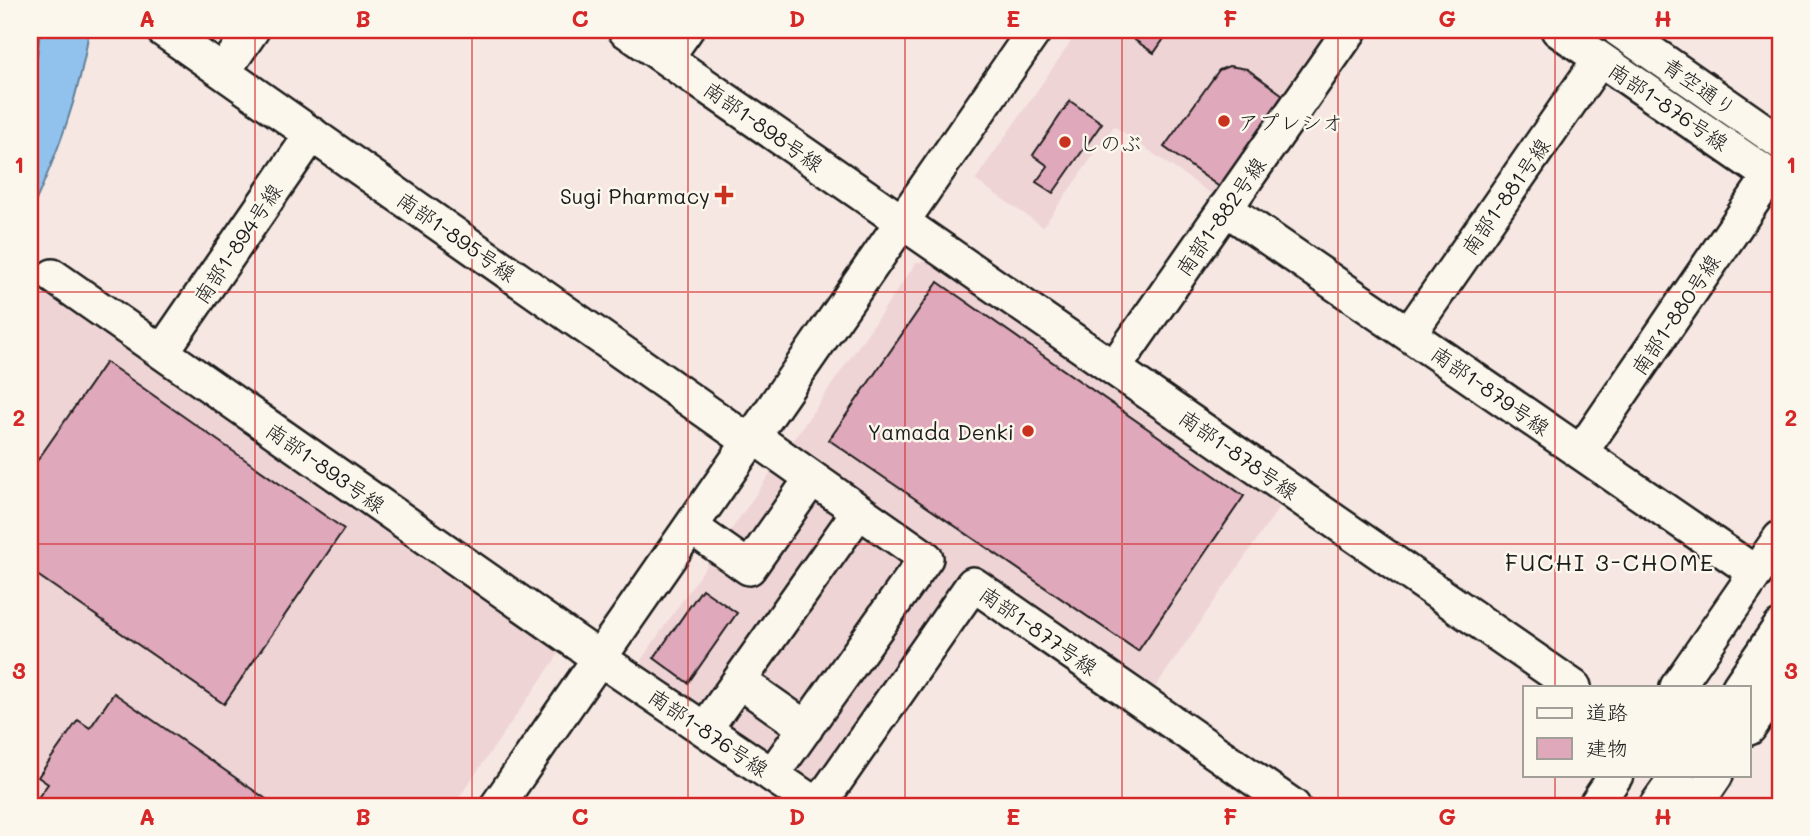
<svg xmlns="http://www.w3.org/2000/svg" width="1810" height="836" font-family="Mali,'Klee One',sans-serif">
<rect width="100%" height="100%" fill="#f6e7e2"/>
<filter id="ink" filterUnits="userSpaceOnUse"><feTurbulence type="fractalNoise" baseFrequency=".0143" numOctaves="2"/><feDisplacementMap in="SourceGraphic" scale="14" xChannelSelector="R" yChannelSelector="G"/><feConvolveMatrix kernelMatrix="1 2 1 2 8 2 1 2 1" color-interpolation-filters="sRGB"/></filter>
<g filter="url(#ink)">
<!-- built -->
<path fill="#efd4d6" d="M1079 30H1332L1217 198 1114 126 1043 227 975 180Z
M929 260 1282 503 1152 692 969 566 822 778 808 781 644 667 641 660 916 263Z
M35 281 563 648 453 806H30V300Z"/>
<!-- water -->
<path fill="#90c2ed" stroke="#628099" stroke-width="2" d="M40 30H89C80 96 57 154 30 214V82L37 56Z"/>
<!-- building -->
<path fill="#e0a8bb" stroke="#1c1c1c" stroke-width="2" d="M1120 30H1170L1154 53Z
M1229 66 1247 69 1283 95 1221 188 1164 147 1219 70Z
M1070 101 1102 123 1053 193 1036 182 1048 166 1033 155Z
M938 282 1244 496 1138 651 829 440Z
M106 362 344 529 224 704 30 570V471Z
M702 589 737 613 688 683 654 658Z
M114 693 276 806H39L37 799 48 784 38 777 78 720 90 728Z"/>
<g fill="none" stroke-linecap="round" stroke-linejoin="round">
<defs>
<path id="minor" d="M163 30 750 442
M625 30 1574 687
M1558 30 1780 183
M1619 30 1780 142
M666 58 686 30
M223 72 252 30
M1225 208 1756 573
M53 276 599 658 818 806
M1409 334 1600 59
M162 352 312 134
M1114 368 1350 30
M754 437 812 478
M1581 452 1770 176
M691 527 749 568 812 478 926 558 772 775
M1677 687 1780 538
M1739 687 1780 627
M806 728 739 681 859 511
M1749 728 1780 682
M705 729 739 681
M497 806 1035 30
M818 806 973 584 1293 806
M1595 806 1616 775
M1656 806 1678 775
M1695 806 1716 775"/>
</defs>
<!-- minor casing -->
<use href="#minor" stroke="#1c1c1c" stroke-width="38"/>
<!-- minor -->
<use href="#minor" stroke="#fbf7ec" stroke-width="33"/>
</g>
</g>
<!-- grid -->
<path fill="none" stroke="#d62828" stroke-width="2" stroke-opacity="0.55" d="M255 30V806M472 30V806M688 30V806M905 30V806M1122 30V806M1338 30V806M1555 30V687M30 292H1780M30 544H1780M1555 775V806"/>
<!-- markers -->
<g fill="#c8321e" stroke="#fbf7ec" stroke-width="2.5">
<circle cx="1224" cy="121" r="7"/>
<circle cx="1065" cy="142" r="7"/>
<path d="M720.5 184.5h7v7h7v7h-7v7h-7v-7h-7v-7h7z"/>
<circle cx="1028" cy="431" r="7"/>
</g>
<g text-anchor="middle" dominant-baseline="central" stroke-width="5" stroke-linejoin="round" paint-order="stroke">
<!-- street labels -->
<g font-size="21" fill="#1c1c1c" stroke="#fbf7ec">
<text transform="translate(1700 86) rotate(35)">青空通り</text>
<text transform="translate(1669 106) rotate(34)">南部1-876号線</text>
<text transform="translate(764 126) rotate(35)">南部1-898号線</text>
<text transform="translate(1505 196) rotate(-55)">南部1-881号線</text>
<text transform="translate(1220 216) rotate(-55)">南部1-882号線</text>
<text transform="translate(457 236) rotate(35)">南部1-895号線</text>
<text transform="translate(237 243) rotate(-56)">南部1-894号線</text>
<text transform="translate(1675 314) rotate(-56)">南部1-880号線</text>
<text transform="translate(1491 390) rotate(35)">南部1-879号線</text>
<text transform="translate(1239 454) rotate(35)">南部1-878号線</text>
<text transform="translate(326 467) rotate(35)">南部1-893号線</text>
<text transform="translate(1039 630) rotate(35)">南部1-877号線</text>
<text transform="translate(709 732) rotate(34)">南部1-876号線</text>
</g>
<!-- poi labels -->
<g font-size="21" fill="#1c1c1c" stroke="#fbf7ec" text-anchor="start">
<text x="1238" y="121">アプレシオ</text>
<text x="1079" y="142">しのぶ</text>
<text x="710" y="195" text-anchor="end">Sugi Pharmacy</text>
<text x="1014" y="431" text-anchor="end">Yamada Denki</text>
</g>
<!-- neighbourhood labels -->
<g font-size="23" letter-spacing="2" fill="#1c1c1c" stroke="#fbf7ec">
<text x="1610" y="562">FUCHI 3-CHOME</text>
</g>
</g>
<!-- margin -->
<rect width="1810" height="836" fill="none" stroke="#fbf7ec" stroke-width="77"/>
<!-- legend -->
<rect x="1523" y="686" width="228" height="91" fill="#fbf7ec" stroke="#a29f99" stroke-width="2"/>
<rect x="1537" y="708" width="35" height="10" fill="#fbf7ec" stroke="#a29f99" stroke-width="2"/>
<text x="1586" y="720" font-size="21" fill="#1c1c1c">道路</text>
<rect x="1537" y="738" width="35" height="21" fill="#e0a8bb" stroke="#a29f99" stroke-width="2"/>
<text x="1586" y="756" font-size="21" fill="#1c1c1c">建物</text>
<rect x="38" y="38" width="1734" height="760" fill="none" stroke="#d62828" stroke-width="2.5"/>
<g font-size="23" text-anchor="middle" font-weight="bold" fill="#d62828">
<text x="147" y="27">A</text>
<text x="363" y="27">B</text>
<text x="580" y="27">C</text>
<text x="797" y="27">D</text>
<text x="1013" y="27">E</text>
<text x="1230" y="27">F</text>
<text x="1447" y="27">G</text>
<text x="1663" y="27">H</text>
<text x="19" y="173">1</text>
<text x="1791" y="173">1</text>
<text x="19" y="426">2</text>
<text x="1791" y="426">2</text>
<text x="19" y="679">3</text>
<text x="1791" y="679">3</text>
<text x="147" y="825">A</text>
<text x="363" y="825">B</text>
<text x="580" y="825">C</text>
<text x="797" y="825">D</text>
<text x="1013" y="825">E</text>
<text x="1230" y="825">F</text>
<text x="1447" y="825">G</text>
<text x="1663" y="825">H</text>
</g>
</svg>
